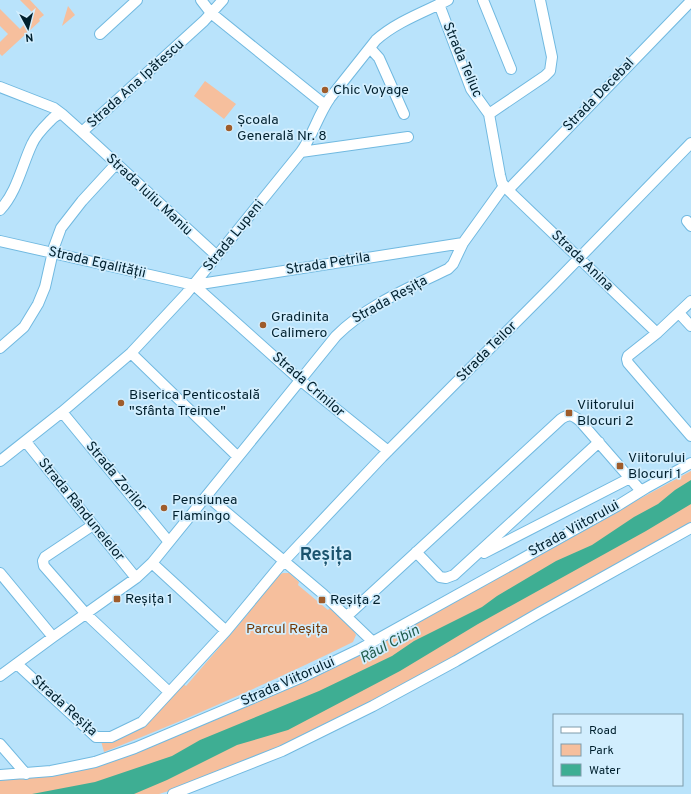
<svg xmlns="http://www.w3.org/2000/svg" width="691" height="794" font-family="Overpass,sans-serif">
<rect width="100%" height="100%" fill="#b9e3fb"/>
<!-- green -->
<path fill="#f6bf9d" d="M20 0H30L44 15 39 19 40 21 2 56 0 54V42L8 34 0 26V9L20 29 34 14Z
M68 6 75 15 62 26Z
M205 81 236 104 224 119 194 96Z
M691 471V529L375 701 214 777 159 794H0V779L94 767 411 623Z
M283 573H289L299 582 298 585 328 610 330 608 353 629 356 635 353 642C271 682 188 719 104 752L101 741 124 733 182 683 186 686 248 614 247 610 279 575Z"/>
<!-- water -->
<path fill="#3eae93" d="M691 480V504L646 531 478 624 400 671 288 730 237 745 167 780 134 794H32L95 782 172 756 200 740 319 691 392 656 414 641 482 607 497 596 556 561 592 545 634 517 658 504 675 490Z"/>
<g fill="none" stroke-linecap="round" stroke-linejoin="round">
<defs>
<path id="minor" d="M201 0 211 13 325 105
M483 0 511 69
M540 0 552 57 550 71 545 76 489 114 500 175 502 183 508 190 657 333
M439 4 471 89 489 114
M100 34 137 0
M370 48 379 58 404 114
M0 87 54 108 62 114
M82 132 217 256
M301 152 408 137
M508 190 691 1
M0 210C17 192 22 165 32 144 36 135 43 128 49 122 53 118 56 114 62 114L82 132 204 21 223 0
M687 221 691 226
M0 241 194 285 463 243
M194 285 300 380 388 451
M691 301 657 333 628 356 627 359 628 363 691 436
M679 313 691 326
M0 348 24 327 38 304 45 287 54 247 61 228 82 201 116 164
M131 353 238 457
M62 412 169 542
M26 442 136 578
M0 461 62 412 131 353 186 294 301 152C313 135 318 115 330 98L376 40C396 22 424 12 448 0
M207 496 323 594 372 641
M93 525 45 557 43 561 44 566 86 614 169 692
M416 552 440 577 446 578 454 575 599 442
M484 553 630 478
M152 563 226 631
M0 573 53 637
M347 616 561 419C569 413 573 415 580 421L641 491
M17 664 96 737H111L142 722 226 631 284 561 382 457 553 285 691 143
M0 676 53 637 136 578 152 563 336 336C367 305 409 288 448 269L453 264 463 243 504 186
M0 744 26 774
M0 775 51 771 95 762 135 748 300 678 358 650 617 506 646 488 691 463
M173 794 282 751 373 706 456 661 539 613 691 528"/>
</defs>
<!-- minor casing -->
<use href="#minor" stroke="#71b9e0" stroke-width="12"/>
<!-- minor -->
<use href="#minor" stroke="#fff" stroke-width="10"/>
</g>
<!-- markers -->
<g fill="#9f5c2b" stroke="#d2eefe" stroke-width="1.5">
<circle cx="325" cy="90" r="4"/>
<circle cx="229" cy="128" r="4"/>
<circle cx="263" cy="325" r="4"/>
<circle cx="121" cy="403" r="4"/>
<rect x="565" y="409" width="8" height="8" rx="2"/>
<rect x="616" y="462" width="8" height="8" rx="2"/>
<circle cx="164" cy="508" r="4"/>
<rect x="113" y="595" width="8" height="8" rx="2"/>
<rect x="318" y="596" width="8" height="8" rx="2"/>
</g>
<g text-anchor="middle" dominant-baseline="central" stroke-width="3.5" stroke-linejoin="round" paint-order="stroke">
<!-- street labels -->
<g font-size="14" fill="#01202e" stroke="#d2eefe">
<text transform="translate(462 60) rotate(67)">Strada Teliuc</text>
<text transform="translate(136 84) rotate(-42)">Strada Ana Ipătescu</text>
<text transform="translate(599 95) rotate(-46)">Strada Decebal</text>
<text transform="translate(149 195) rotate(43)">Strada Iuliu Maniu</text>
<text transform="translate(234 236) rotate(-51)">Strada Lupeni</text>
<text transform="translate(582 261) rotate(44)">Strada Anina</text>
<text transform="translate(97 263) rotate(13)">Strada Egalității</text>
<text transform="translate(328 264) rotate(-9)">Strada Petrila</text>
<text transform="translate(390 300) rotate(-29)">Strada Reșița</text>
<text transform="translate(487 352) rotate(-45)">Strada Teilor</text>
<text transform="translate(308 385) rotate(41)">Strada Crinilor</text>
<text transform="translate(116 477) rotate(50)">Strada Zorilor</text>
<text transform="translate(81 510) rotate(51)">Strada Rândunelelor</text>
<text transform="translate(574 529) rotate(-29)">Strada Viitorului</text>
<text transform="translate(288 682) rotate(-24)">Strada Viitorului</text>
<text transform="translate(64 706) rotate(42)">Strada Reșița</text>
</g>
<!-- poi labels -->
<g font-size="14" fill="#01202e" stroke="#d2eefe" text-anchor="start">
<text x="333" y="90">Chic Voyage</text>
<text x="237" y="120">Școala<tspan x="237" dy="16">Generală Nr. 8</tspan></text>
<text x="271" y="317">Gradinita<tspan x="271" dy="16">Calimero</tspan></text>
<text x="129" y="395">Biserica Penticostală<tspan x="129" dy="16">"Sfânta Treime"</tspan></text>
<text x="577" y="405">Viitorului<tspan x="577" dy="16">Blocuri 2</tspan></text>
<text x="628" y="458">Viitorului<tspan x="628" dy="16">Blocuri 1</tspan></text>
<text x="172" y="500">Pensiunea<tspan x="172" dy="16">Flamingo</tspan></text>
<text x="125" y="599">Reșița 1</text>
<text x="330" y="600">Reșița 2</text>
</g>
<!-- park labels -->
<g font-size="14" fill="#733805" stroke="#d2eefe">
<text x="287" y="629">Parcul Reșița</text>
</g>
<!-- water labels -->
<g font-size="15" font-style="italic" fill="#235e4f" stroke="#d2eefe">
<text transform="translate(390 645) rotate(-28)">Râul Cibin</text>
</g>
<!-- district labels -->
<g font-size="18" font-weight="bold" fill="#1a536e" stroke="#d2eefe">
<text x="326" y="555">Reșița</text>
</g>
</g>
<!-- legend -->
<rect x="553" y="714" width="130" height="72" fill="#d2eefe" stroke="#7e9cab"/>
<rect x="561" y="727" width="20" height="6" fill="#ffffff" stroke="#7e9cab"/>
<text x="589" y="734" font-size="12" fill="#01202e">Road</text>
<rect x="561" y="744" width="20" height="12" fill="#f6bf9d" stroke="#7e9cab"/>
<text x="589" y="754" font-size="12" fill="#01202e">Park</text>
<rect x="561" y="764" width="20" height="12" fill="#3eae93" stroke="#7e9cab"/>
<text x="589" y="774" font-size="12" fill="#01202e">Water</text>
<!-- north arrow -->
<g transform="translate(28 28) rotate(173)" stroke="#d2eefe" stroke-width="3" paint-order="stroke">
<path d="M0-3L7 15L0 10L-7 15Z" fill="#01202e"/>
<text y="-6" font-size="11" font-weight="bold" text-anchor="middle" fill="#01202e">N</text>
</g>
</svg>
